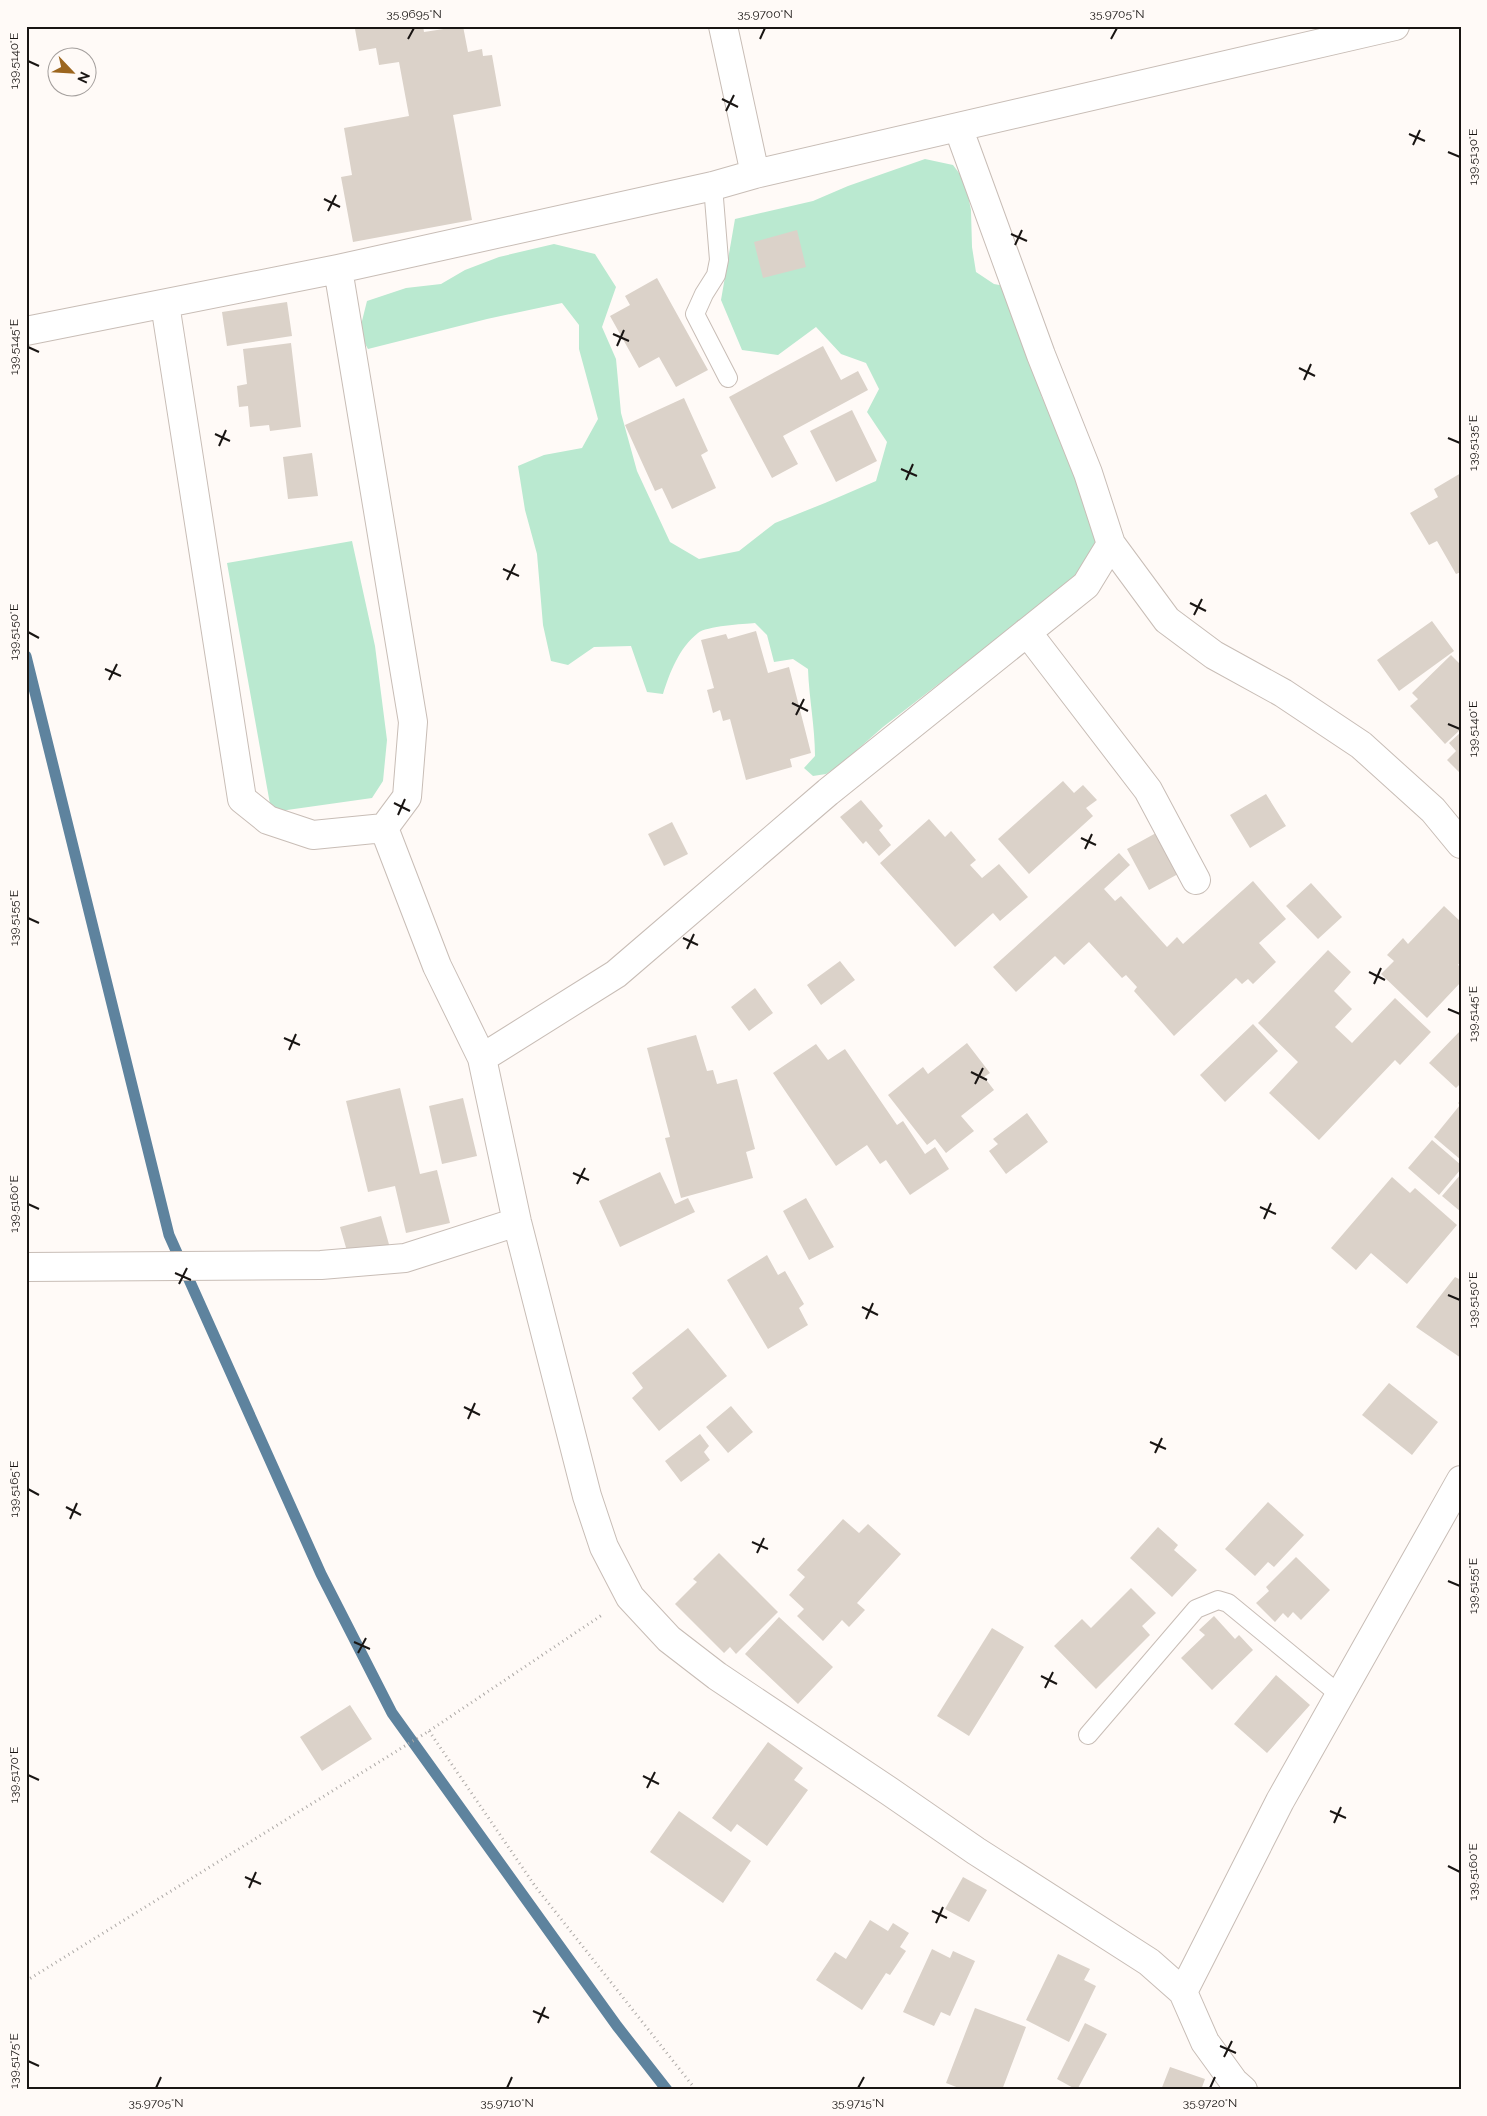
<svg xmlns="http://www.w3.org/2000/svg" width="1487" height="2116" font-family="Raleway,sans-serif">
<rect width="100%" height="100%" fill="#fffaf7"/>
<!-- green -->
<path fill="#bae9d0" d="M925 159 953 165 965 181 971 210 972 247 976 272 994 284 1010 287 1034 361 1042 398 1062 428 1082 487 1085 511 1098 547 1074 576 1029 614 883 727 841 764 826 774 813 776 804 768 815 756C815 727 809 698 808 669L793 659 774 662 767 635 755 623C744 624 706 626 698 633 679 648 670 672 663 694L647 692 631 646 594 647 568 665 551 661 543 625 537 554 525 510 518 466 544 455 582 448 598 419 579 349V325L562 303 487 319 368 349 359 333 367 301 406 288 441 284 465 270 499 257 554 244 595 254 616 287 602 327 616 359 621 413 637 471 670 542 699 559 739 551 775 523 825 503 876 481 887 442 867 412 879 389 866 363 841 354 816 327 778 355 742 350 721 300 735 219 813 201 848 186Z
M352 541 375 646 387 740 383 781 372 798 280 811 270 804 227 563Z"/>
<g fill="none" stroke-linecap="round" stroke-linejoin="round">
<!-- stream -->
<path stroke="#5e839e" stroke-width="11" d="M26 656 169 1235 321 1574 392 1713 617 2026 667 2090"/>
</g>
<!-- building -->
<path fill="#dbd2c9" d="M366 26H423L424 32 463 26 468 52 482 49 483 56 492 55 501 106 453 115 472 220 353 242 341 177 352 175 344 128 409 116 399 62 379 65 376 48 359 51 355 29Z
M797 230 806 267 763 278 754 242Z
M657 278 708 370 676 387 659 357 639 368 610 316 630 305 625 296Z
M287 302 292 336 227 346 222 312Z
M291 343 301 427 270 431 269 425 250 427 248 406 239 407 237 386 247 384 243 349Z
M823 346 841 380 858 371 868 390 783 436 798 464 772 478 729 397Z
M684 398 708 451 701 455 716 488 672 509 662 488 655 491 625 425Z
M852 410 877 461 836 482 810 431Z
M312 453 318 496 288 499 283 457Z
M1461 473V572L1456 574 1437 541 1429 545 1410 513 1438 497 1434 489Z
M1432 621 1454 651 1399 691 1377 660Z
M756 631 768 673 789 667 811 753 790 759 792 767 746 780 730 719 723 721 720 710 713 713 707 690 714 688 701 640 726 634 728 639Z
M1451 655 1461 665V729L1445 744 1410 706 1418 699 1412 693Z
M1461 732V774L1447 760 1456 751 1449 743Z
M1063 781 1074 793 1083 785 1097 800 1086 808 1093 816 1029 874 998 839Z
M1266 794 1286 826 1250 848 1230 815Z
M861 800 883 826 879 830 891 845 879 856 866 841 863 844 840 817Z
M929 819 945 837 951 831 976 860 970 865 982 878 999 864 1028 897 1000 921 993 913 955 947 880 863Z
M672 822 688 854 664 866 648 834Z
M1156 833 1178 874 1149 890 1127 849Z
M1119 853 1130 865 1104 889 1115 901 1121 896 1167 947 1177 937 1183 944 1253 881 1286 919 1259 943 1276 962 1253 984 1248 979 1242 984 1236 978 1174 1036 1134 991 1137 987 1126 975 1122 978 1089 942 1064 965 1055 956 1016 992 993 967Z
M1311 883 1342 917 1318 939 1286 906Z
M1444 906 1461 922V961L1458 965 1461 967V982L1427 1018 1381 974 1394 961 1387 955 1403 938 1408 944Z
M1328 950 1351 972 1334 991 1352 1009 1335 1027 1352 1043 1395 998 1431 1032 1400 1065 1395 1060 1319 1140 1269 1093 1298 1062 1258 1023Z
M840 961 855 980 821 1005 807 985Z
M755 988 773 1013 749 1031 731 1007Z
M1253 1024 1278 1051 1225 1102 1200 1075Z
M1461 1030V1083L1456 1088 1429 1063Z
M696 1035 707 1071 713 1070 717 1084 737 1079 755 1149 746 1152 753 1178 681 1198 665 1138 670 1137 647 1048Z
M967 1043 990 1073 984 1077 994 1090 961 1116 974 1131 946 1153 935 1139 927 1145 888 1095 923 1067 928 1074Z
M816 1044 828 1060 845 1049 897 1125 903 1121 925 1154 935 1147 949 1169 910 1195 886 1160 880 1164 867 1145 836 1166 773 1073Z
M400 1088 420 1174 437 1170 450 1223 406 1233 395 1186 368 1192 346 1101Z
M463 1098 477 1156 442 1164 429 1106Z
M1461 1100V1160L1434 1137 1460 1105 1458 1103Z
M1027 1113 1048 1142 1006 1174 989 1151 998 1144 993 1139Z
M1432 1140 1461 1165V1169L1439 1195 1408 1168Z
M660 1172 675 1204 688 1198 695 1212 620 1247 599 1201Z
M1461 1174V1212L1442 1196Z
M1392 1177 1410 1193 1415 1188 1457 1225 1407 1284 1371 1253 1356 1270 1331 1248Z
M806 1198 834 1247 809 1260 783 1211Z
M381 1216 390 1248 347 1251 340 1227Z
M767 1255 778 1275 785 1271 804 1304 799 1308 808 1325 768 1349 727 1280Z
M1461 1276V1358L1416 1327 1455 1277 1459 1279Z
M688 1328 727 1376 659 1431 632 1398 643 1388 632 1373Z
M1389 1383 1438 1422 1412 1455 1362 1415Z
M731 1406 753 1432 728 1453 706 1427Z
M700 1434 709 1446 704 1452 710 1460 681 1482 665 1461Z
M1268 1502 1304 1535 1274 1567 1268 1562 1255 1576 1225 1549Z
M843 1519 859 1533 868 1524 901 1554 857 1603 865 1610 849 1627 842 1620 823 1641 797 1616 804 1609 789 1595 805 1577 797 1570Z
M1158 1527 1178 1545 1174 1550 1197 1570 1172 1597 1130 1558Z
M719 1553 778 1612 736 1654 730 1647 724 1653 675 1604 697 1582 693 1579Z
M1296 1557 1330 1590 1301 1620 1293 1612 1288 1618 1283 1613 1275 1622 1256 1603 1269 1591 1266 1587Z
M1131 1588 1156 1613 1142 1626 1150 1635 1096 1689 1054 1646 1082 1619 1091 1628Z
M1214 1616 1235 1639 1239 1635 1253 1650 1212 1690 1181 1658 1205 1635 1199 1630Z
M779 1617 833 1667 798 1704 745 1654Z
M992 1628 1024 1647 969 1736 937 1716Z
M1276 1675 1310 1705 1267 1753 1234 1724Z
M350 1705 372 1739 322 1771 300 1737Z
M768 1742 803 1768 794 1780 808 1790 767 1846 737 1824 731 1832 712 1818Z
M679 1811 751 1861 723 1903 650 1852Z
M963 1877 987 1890 969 1922 945 1909Z
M870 1920 888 1931 893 1923 909 1933 900 1947 906 1951 890 1975 886 1973 862 2010 816 1980 835 1952 846 1959Z
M932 1949 950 1958 953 1951 975 1961 950 2016 941 2012 934 2026 903 2012Z
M1058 1954 1090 1969 1084 1980 1096 1986 1069 2042 1026 2020Z
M975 2008 1026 2027 1002 2090H964L946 2083Z
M1085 2023 1107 2034 1077 2090 1057 2079Z
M1170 2067 1205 2079 1201 2090H1161Z"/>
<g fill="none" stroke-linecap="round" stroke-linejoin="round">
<defs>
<path id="lane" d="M713 186 719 260 716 275 704 294 695 314 728 378
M1088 1735 1196 1609 1218 1600 1228 1603 1340 1695"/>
<path id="street" d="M723 26 755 174
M338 269 413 722 407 797 384 828 437 966 482 1058 517 1222 587 1496 604 1547 630 1597 669 1639 717 1676 889 1791 976 1851 1149 1962 1183 1992 1205 2042 1234 2082 1243 2090
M165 304 242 799 268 820 313 835 384 828
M26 331 338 269 713 186 755 174 1395 26
M1111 544 1167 620 1214 655 1283 693 1361 745 1433 810 1461 844
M1027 632 1148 790 1196 880
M482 1058 616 974 828 792 1086 585 1111 544 1088 473 1041 355 958 127
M26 1267 321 1265 405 1258 517 1222
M1183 1992 1280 1801 1461 1480"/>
</defs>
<!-- lane casing -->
<use href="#lane" stroke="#c8bdb6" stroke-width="20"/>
<!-- street casing -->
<use href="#street" stroke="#c8bdb6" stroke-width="30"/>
<!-- path -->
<path stroke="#ada9a6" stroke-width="3" stroke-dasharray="1 4" stroke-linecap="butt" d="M429 1731 535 1886 696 2090
M26 1981 429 1731 602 1615"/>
<!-- lane -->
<use href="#lane" stroke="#fff" stroke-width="18"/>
<!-- street -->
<use href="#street" stroke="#fff" stroke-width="28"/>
</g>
<!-- ticks -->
<path fill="none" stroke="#191513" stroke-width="2" d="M408 39 414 28M760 39 765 28M1111 39 1117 28M28 61 39 66M722 99 738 107M726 111 734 95M1409 134 1425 141M1413 145 1420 130M1448 152 1460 157M324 199 340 207M328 211 336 195M1011 234 1027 241M1015 245 1022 230M613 334 629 341M617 346 624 330M28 347 39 352M1299 368 1315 376M1304 380 1311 364M215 434 230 441M1448 438 1460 443M219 446 226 430M901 469 917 476M906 480 913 464M503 569 519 576M507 580 515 564M1190 603 1206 611M1194 615 1202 599M28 632 39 638M105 669 121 676M109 680 117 664M792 703 808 711M796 715 804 699M1448 724 1460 729M394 803 410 811M398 815 405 799M1081 838 1096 845M1085 849 1092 834M28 918 39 923M683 938 698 945M687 949 694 934M1369 972 1385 980M1374 984 1381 968M1448 1009 1460 1014M284 1038 300 1045M289 1050 296 1034M971 1072 987 1080M975 1084 983 1068M573 1173 589 1180M577 1184 585 1168M28 1204 39 1209M1260 1207 1276 1214M1264 1219 1271 1203M175 1273 191 1280M179 1284 187 1268M1448 1295 1460 1300M862 1307 878 1315M866 1319 873 1303M464 1407 480 1415M468 1419 475 1403M1150 1442 1166 1449M1155 1453 1162 1438M28 1489 39 1495M66 1507 81 1515M70 1519 77 1503M752 1542 768 1549M757 1553 764 1538M1448 1581 1460 1586M354 1642 370 1649M358 1653 366 1638M1041 1676 1057 1684M1045 1688 1053 1672M28 1775 39 1780M643 1776 659 1784M647 1788 655 1772M1330 1811 1346 1818M1334 1823 1341 1807M1448 1866 1460 1872M245 1877 261 1884M249 1888 256 1872M932 1911 947 1918M936 1923 943 1907M533 2011 549 2018M538 2023 545 2007M1220 2046 1236 2053M1224 2057 1232 2041M28 2061 39 2066M156 2088 161 2077M507 2088 512 2077M858 2088 864 2077M1210 2088 1215 2077"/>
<!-- border -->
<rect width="1487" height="2116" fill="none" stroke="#fffaf7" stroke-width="55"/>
<!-- north arrow -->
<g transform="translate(72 72) rotate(115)"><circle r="24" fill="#fffaf7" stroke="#a39e9c"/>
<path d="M0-4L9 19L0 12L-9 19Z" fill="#9c661f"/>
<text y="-8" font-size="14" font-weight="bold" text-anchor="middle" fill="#191513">N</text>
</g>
<rect x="28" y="28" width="1432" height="2060" fill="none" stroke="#191513" stroke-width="2"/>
<g font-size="12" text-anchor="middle" fill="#191513">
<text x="414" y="18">35.9695°N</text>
<text x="765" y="18">35.9700°N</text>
<text x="1117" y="18">35.9705°N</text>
<text transform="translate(14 61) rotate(-90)" y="4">139.5140°E</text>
<text transform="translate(1473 157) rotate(-90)" y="4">139.5130°E</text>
<text transform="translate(14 347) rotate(-90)" y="4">139.5145°E</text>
<text transform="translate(1473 443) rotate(-90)" y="4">139.5135°E</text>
<text transform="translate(14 632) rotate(-90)" y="4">139.5150°E</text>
<text transform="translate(1473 729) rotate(-90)" y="4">139.5140°E</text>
<text transform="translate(14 918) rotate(-90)" y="4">139.5155°E</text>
<text transform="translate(1473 1014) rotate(-90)" y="4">139.5145°E</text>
<text transform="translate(14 1204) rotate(-90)" y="4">139.5160°E</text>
<text transform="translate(1473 1300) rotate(-90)" y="4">139.5150°E</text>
<text transform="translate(14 1489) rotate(-90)" y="4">139.5165°E</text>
<text transform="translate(1473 1586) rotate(-90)" y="4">139.5155°E</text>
<text transform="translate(14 1775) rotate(-90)" y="4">139.5170°E</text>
<text transform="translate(1473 1872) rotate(-90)" y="4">139.5160°E</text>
<text transform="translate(14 2061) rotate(-90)" y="4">139.5175°E</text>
<text x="156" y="2107">35.9705°N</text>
<text x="507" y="2107">35.9710°N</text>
<text x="858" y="2107">35.9715°N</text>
<text x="1210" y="2107">35.9720°N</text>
</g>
</svg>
